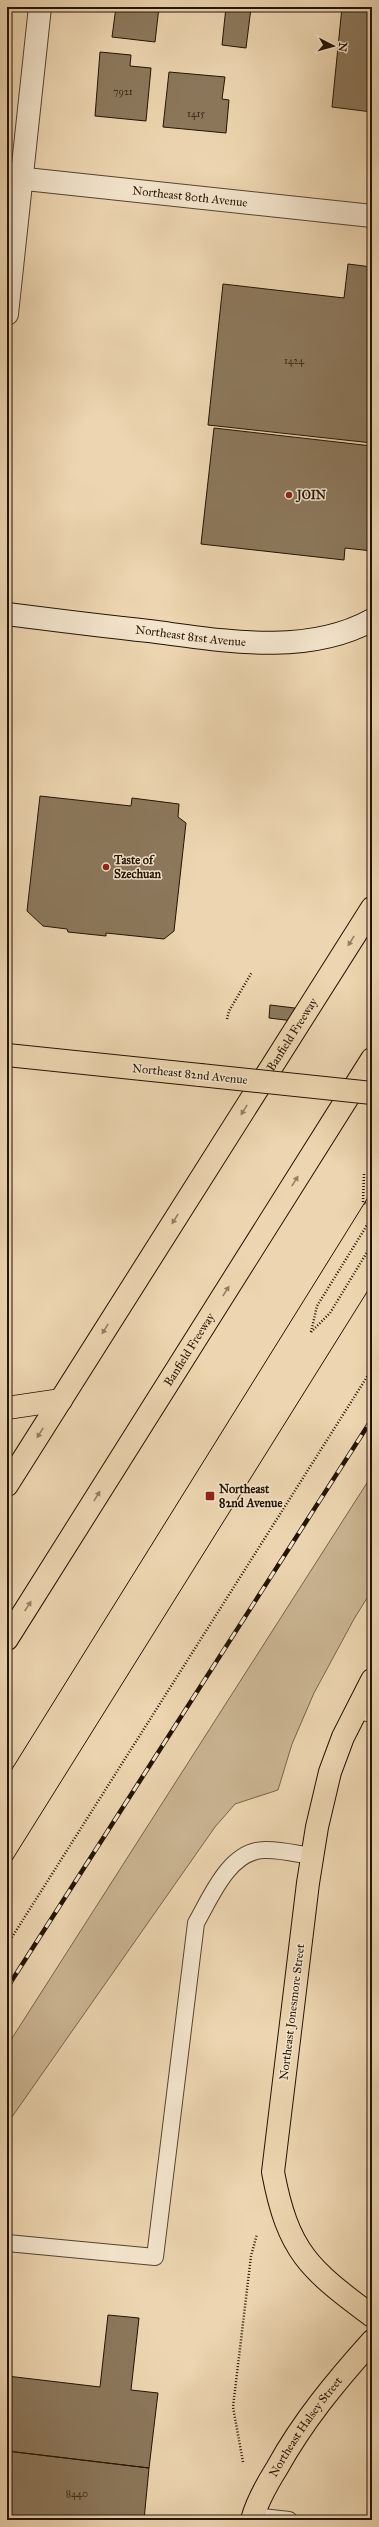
<svg xmlns="http://www.w3.org/2000/svg" width="379" height="2527" font-family="'IM FELL Great Primer',serif">
<rect width="100%" height="100%" fill="#ecd5b0"/>
<filter id="stains"><feTurbulence type="fractalNoise" baseFrequency=".005" numOctaves="4"/><feColorMatrix values="0 0 0 0 .2 0 0 0 0 .09 0 0 0 0 .02 0 0 0 .5 -.17"/></filter>
<radialGradient id="worn" r=".72"><stop offset=".6" stop-color="#630" stop-opacity="0"/><stop offset="1" stop-color="#630" stop-opacity=".3"/></radialGradient>
<!-- green -->
<path fill="#cab492" stroke="#77644a" d="M372 1475V1590L354 1619 314 1693 292 1744 278 1790 235 1804 215 1827 7 2124V2046Z"/>
<!-- building -->
<path fill="#8c785c" stroke="#241302" d="M116 7H159L155 42 112 37Z
M226 7 251 8 246 48 222 45Z
M342 7H372V112L332 107Z
M100 52 131 55 130 66 151 68 146 121 95 116Z
M169 72 225 77 222 99 229 100 226 133 163 127Z
M348 264 372 267V443L208 425 223 284 344 298Z
M214 428 372 446V551L345 548 344 560 201 544Z
M40 796 131 806 132 798 179 804 178 817 186 823 174 931 164 939 106 933V936L68 932 67 929 43 926 27 911Z
M270 1005 311 1010 310 1023 269 1018Z
M108 2315 139 2318 131 2390 158 2393 149 2468 7 2451V2376L100 2387Z
M7 2451 149 2468 144 2520H7Z"/>
<g fill="none" stroke-linecap="round" stroke-linejoin="round">
<defs>
<path id="service" d="M356 1711 372 1714
M7 2243 155 2257 196 1923C211 1897 229 1851 264 1850 279 1849 297 1854 312 1856
M253 2516 289 2520"/>
<g id="minor">
<path id="s1" d="M7 177 372 216"/>
<path d="M7 314 40 7"/>
</g>
<g id="secondary">
<path id="s2" d="M7 614C54 620 101 626 149 631 220 640 305 657 372 620"/>
</g>
<g id="primary">
<path d="M7 1055 200 1075"/>
<path d="M372 1680 343 1737 330 1772 317 1827 308 1883 273 2172C288 2252 309 2269 372 2316"/>
<path id="s3" d="M252 2520C257 2501 267 2484 277 2468 303 2421 336 2381 372 2341"/>
</g>
<g id="motorway">
<path d="M7 1408 61 1400"/>
<path id="s4" d="M7 1485 372 908"/>
<path id="s5" d="M7 1639 372 1059"/>
</g>
</defs>
<!-- service casing -->
<use href="#service" stroke="#56442e" stroke-width="18"/>
<!-- minor casing -->
<use href="#minor" stroke="#56442e" stroke-width="24"/>
<!-- secondary casing -->
<use href="#secondary" stroke="#241302" stroke-width="24"/>
<!-- primary casing -->
<use href="#primary" stroke="#241302" stroke-width="24"/>
<!-- motorway casing -->
<use href="#motorway" stroke="#241302" stroke-width="24"/>
<!-- path -->
<path stroke="#241302" stroke-width="2.5" stroke-dasharray="1 2" stroke-linecap="butt" d="M227 1019 229 1011 252 972
M311 1332 317 1306 372 1217
M311 1332 330 1313 372 1244
M7 1945 372 1369
M243 2462 233 2407 251 2256 257 2234"/>
<!-- service -->
<use href="#service" stroke="#f3e4cc" stroke-width="16"/>
<!-- minor -->
<use href="#minor" stroke="#f3e4cc" stroke-width="22"/>
<!-- secondary -->
<use href="#secondary" stroke="#f3e4cc" stroke-width="22"/>
<!-- primary -->
<use href="#primary" stroke="#ecd5b0" stroke-width="22"/>
<!-- motorway -->
<use href="#motorway" stroke="#ecd5b0" stroke-width="22"/>
<!-- tram -->
<path stroke="#241302" stroke-width="1" d="M7 1777 372 1191
M7 1868 372 1284"/>
<defs>
<path id="rail" d="M7 1988 372 1419"/>
</defs>
<!-- rail casing -->
<use href="#rail" stroke="#241302" stroke-width="4.5"/>
<!-- rail -->
<use href="#rail" stroke="#f3e4cc" stroke-width="3" stroke-dasharray="9" stroke-linecap="butt"/>
<defs>
<path id="primary-bridge" d="M200 1075 372 1093"/>
</defs>
<!-- primary-bridge casing -->
<use href="#primary-bridge" stroke="#241302" stroke-width="24" stroke-linecap="butt"/>
<!-- path-bridge -->
<path stroke="#241302" stroke-width="2.5" stroke-dasharray="1 2" stroke-linecap="butt" d="M364 1174 363 1202 372 1208"/>
<!-- primary-bridge -->
<use href="#primary-bridge" stroke="#ecd5b0" stroke-width="22"/>
</g>
<!-- one-way arrows -->
<defs><path id="oneway-solid" d="M-6-.8H1V-3.2L6.5 0L1 3.2V.8H-6Z"/></defs>
<g fill="#927e62">
<use href="#oneway-solid" transform="translate(351 941) rotate(122)"/>
<use href="#oneway-solid" transform="translate(244 1110) rotate(122)"/>
<use href="#oneway-solid" transform="translate(295 1181) rotate(-58)"/>
<use href="#oneway-solid" transform="translate(175 1219) rotate(122)"/>
<use href="#oneway-solid" transform="translate(226 1291) rotate(-58)"/>
<use href="#oneway-solid" transform="translate(105 1329) rotate(122)"/>
<use href="#oneway-solid" transform="translate(40 1433) rotate(122)"/>
<use href="#oneway-solid" transform="translate(97 1496) rotate(-58)"/>
<use href="#oneway-solid" transform="translate(28 1606) rotate(-57)"/>
</g>
<!-- markers -->
<g fill="#8f2418" stroke="#f3e4cc" stroke-width="1.5">
<circle cx="289" cy="495" r="4"/>
<circle cx="106" cy="867" r="4"/>
<rect x="205" y="1491" width="10" height="10" rx="2"/>
</g>
<g text-anchor="middle" dominant-baseline="central" stroke-width="3" stroke-linejoin="round" paint-order="stroke">
<!-- number labels -->
<g font-size="10" fill="#3e2c18">
<text x="123" y="92">7921</text>
<text x="196" y="114">1415</text>
<text x="294" y="361">1424</text>
<text x="77" y="2494">8440</text>
</g>
<!-- street labels -->
<g font-size="12" fill="#241302" stroke="#f3e4cc">
<text stroke="none"><textPath href="#s1" startOffset="184">Northeast 80th Avenue</textPath></text>
<text stroke="none"><textPath href="#s2" startOffset="185">Northeast 81st Avenue</textPath></text>
<text stroke="none"><textPath href="#s4" startOffset="533">Banfield Freeway</textPath></text>
<text transform="translate(190 1074) rotate(6)">Northeast 82nd Avenue</text>
<text stroke="none"><textPath href="#s5" startOffset="342">Banfield Freeway</textPath></text>
<text transform="translate(292 2012) rotate(-83)">Northeast Jonesmore Street</text>
<text stroke="none"><textPath href="#s3" startOffset="108">Northeast Halsey Street</textPath></text>
</g>
<!-- poi labels -->
<g font-size="12" font-weight="bold" fill="#241302" stroke="#f3e4cc" text-anchor="start">
<text x="297" y="495">JOIN</text>
<text x="114" y="860">Taste of<tspan x="114" dy="14">Szechuan</tspan></text>
<text x="219" y="1489">Northeast<tspan x="219" dy="14">82nd Avenue</tspan></text>
</g>
</g>
<!-- margin -->
<rect width="379" height="2527" fill="none" stroke="#ecd5b0" stroke-width="24"/>
<rect x="8" y="8" width="363" height="2511" fill="none" stroke="#241302" stroke-width="2"/>
<rect x="12" y="12" width="355" height="2503" fill="none" stroke="#241302"/>
<!-- north arrow -->
<g transform="translate(333 46) rotate(96)" stroke="#f3e4cc" stroke-width="3" paint-order="stroke">
<path d="M0-3L7 15L0 10L-7 15Z" fill="#241302"/>
<text y="-6" font-size="11" font-weight="bold" text-anchor="middle" fill="#241302">N</text>
</g>
<rect width="100%" height="100%" filter="url(#stains)"/>
<rect width="100%" height="100%" fill="url(#worn)"/>
</svg>
